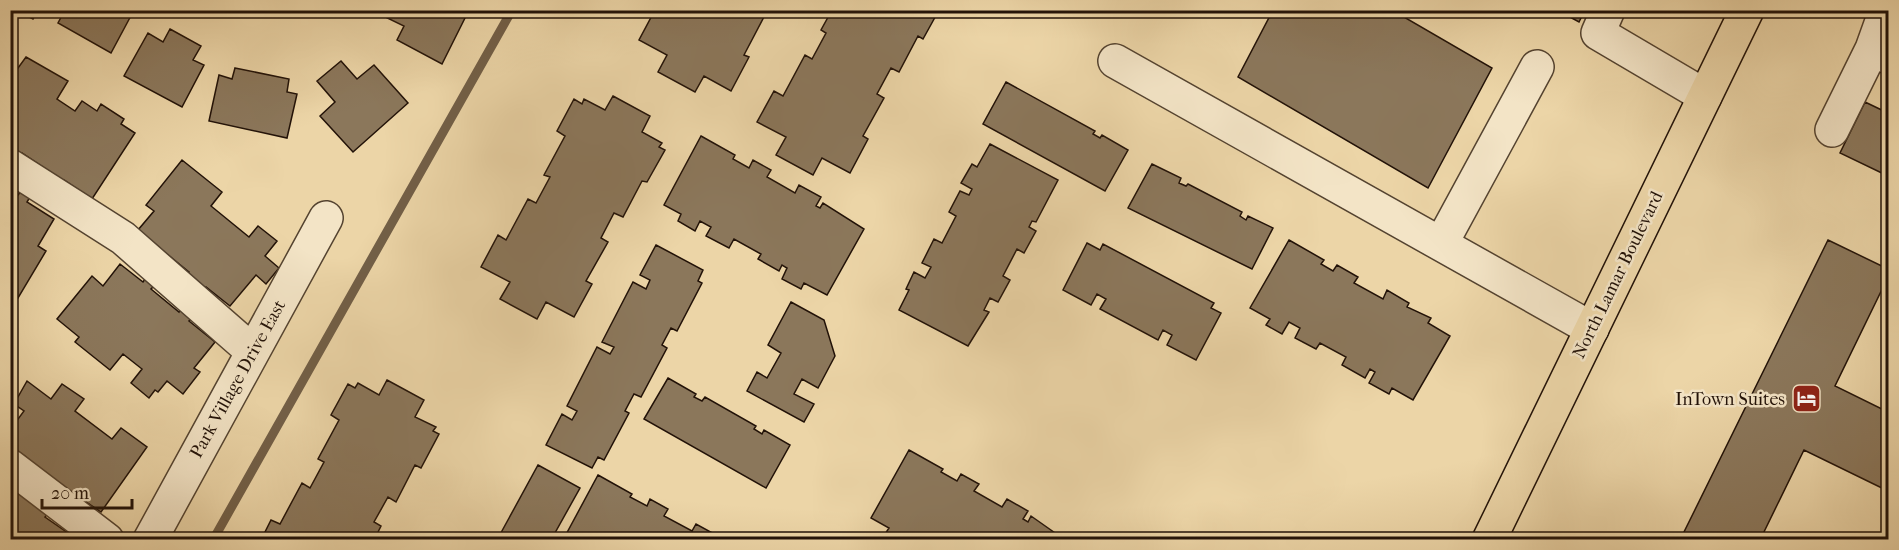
<svg xmlns="http://www.w3.org/2000/svg" width="1899" height="550" font-family="'IM FELL French Canon',serif">
<rect width="100%" height="100%" fill="#ecd5a7"/>
<filter id="stains"><feTurbulence type="fractalNoise" baseFrequency=".00333" numOctaves="4"/><feColorMatrix values="0 0 0 0 .2 0 0 0 0 .09 0 0 0 0 .02 0 0 0 .5 -.17"/></filter>
<radialGradient id="worn" r=".72"><stop offset=".6" stop-color="#630" stop-opacity="0"/><stop offset="1" stop-color="#630" stop-opacity=".3"/></radialGradient>
<g fill="none" stroke-linecap="round" stroke-linejoin="round">
<!-- stream -->
<path stroke="#725f47" stroke-width="9" d="M213 540 512 10"/>
</g>
<!-- building -->
<path fill="#8b775b" stroke="#221208" stroke-width="1.5" d="M16 10H38L33 19Z
M65 10H134L111 53 58 23Z
M381 10H469L442 64 397 40 404 26 379 14Z
M655 10 664 13 666 10H759L765 15 744 55 749 57 731 91 704 76 695 92 658 72 667 55 639 40Z
M832 10H939L923 39 918 36 899 72 891 68 877 94 884 98 863 136 868 139 850 173 822 158 813 175 776 155 786 137 757 122 774 91 783 96 805 55 812 59 826 33 821 30Z
M1273 10H1392L1492 68 1428 188 1238 77Z
M1557 10H1585L1579 22Z
M170 29 201 46 193 60 204 65 182 107 124 76 148 33 163 42Z
M26 57 68 81 57 99 75 111 82 101 97 111 101 104 124 119 121 124 135 133 92 199 64 180 61 185 50 178 53 174 22 153 19 157 11 152 14 148 10 145V79Z
M341 61 357 79 374 65 408 103 353 152 320 116 335 102 317 81Z
M235 68 289 79 287 92 297 94 287 138 209 121 219 75 232 79Z
M1006 82 1095 131 1093 134 1100 138 1102 135 1128 150 1105 191 983 124Z
M613 96 650 116 642 132 662 143 659 147 665 150 647 182 642 181 623 217 614 213 601 238 608 242 586 281 592 284 574 317 546 302 537 319 500 299 510 282 481 267 498 235 506 240 528 199 536 203 550 177 544 175 565 136 557 131 574 99 582 104 584 99 605 110Z
M1865 102 1888 113V176L1840 153Z
M701 136 735 155 733 159 749 168 753 160 771 170 767 177 795 193 799 185 821 197 816 206 820 208 823 203 864 229 827 295 804 283 801 289 782 279 787 268 782 265 779 271 758 259 761 254 734 239 729 248 706 236 711 227 700 221 695 231 678 221 681 214 664 205Z
M990 144 1058 180 1036 222 1032 221 1029 227 1036 231 1024 253 1017 249 1003 276 1010 280 998 302 990 298 984 310 989 312 968 346 899 310 909 290 906 289 914 272 925 278 931 267 922 263 934 239 942 243 956 216 949 212 960 191 969 195 972 189 961 183 972 164 977 167Z
M182 160 222 192 211 206 249 237 258 226 277 241 265 256 279 268 266 284 256 275 230 306 206 287 202 291 184 277 189 272 168 255 164 259 156 253 160 248 138 230 154 211 146 205Z
M1152 164 1181 178 1179 183 1186 186 1188 184 1242 212 1240 216 1246 220 1248 216 1273 228 1252 269 1128 208Z
M10 191 18 195 21 191 30 197 27 202 54 219 38 246 46 251 18 298 10 293Z
M1289 240 1324 260 1321 264 1333 271 1337 265 1358 277 1354 283 1383 299 1387 290 1409 303 1407 307 1431 318 1428 323 1450 336 1413 400 1392 388 1389 394 1369 383 1375 372 1370 369 1365 378 1342 365 1346 357 1320 343 1316 349 1295 338 1300 328 1289 322 1282 334 1266 325 1270 319 1250 308Z
M1828 240 1888 269V277L1835 386 1888 412V491L1804 450 1760 540H1700L1684 532Z
M1087 243 1100 250 1103 244 1214 303 1211 308 1221 313 1196 360 1167 345 1172 335 1163 330 1158 340 1100 309 1106 299 1097 294 1091 305 1063 290Z
M656 245 703 270 698 281 702 283 677 331 671 328 662 345 667 348 641 397 634 394 625 411 629 413 604 460 598 457 592 468 546 445 562 414 572 420 577 411 567 406 597 347 610 354 614 347 602 342 633 282 646 289 650 280 640 275Z
M120 264 143 282 145 279 154 286 151 289 179 312 181 308 192 318 189 321 215 342 194 368 200 372 183 394 167 381 158 392 155 390 149 398 131 383 142 369 123 354 110 370 75 342 79 337 57 319 92 276 103 286Z
M791 302 824 320 835 356 818 388 802 379 794 394 814 404 804 422 747 391 757 372 767 378 781 353 768 345Z
M668 378 696 394 694 397 702 401 705 397 756 426 754 429 762 434 764 430 790 445 766 488 644 419Z
M387 380 424 400 415 417 436 427 433 431 439 434 421 468 415 465 396 502 388 497 374 522 381 526 374 540H261L271 520 280 524 302 483 310 488 324 462 318 459 339 420 331 415 348 384 355 388 358 383 379 395Z
M27 381 51 399 62 384 84 399 75 411 112 439 121 428 147 447 101 512 24 460 26 457 10 446V430L24 411 14 404Z
M909 450 943 469 941 472 957 481 961 474 979 484 974 491 1002 507 1007 499 1028 511 1023 519 1028 522 1031 516 1065 540H918L908 534 905 540H894L885 534 889 528 871 518Z
M538 465 580 488 551 540H497Z
M598 475 632 494 630 497 647 506 650 499 668 509 664 516 692 531 696 524 718 536 716 540H563Z
M19 489 50 510 45 517 78 540H10V490L16 494Z"/>
<g fill="none" stroke-linecap="round" stroke-linejoin="round">
<defs>
<path id="minor" d="M1608 10 1598 33 1705 96
M1886 10 1872 49 1888 57
M1115 61 1592 329
M1832 130 1872 49
M10 166 123 238 252 351
M1441 244 1537 67
M10 466 107 540
M150 540 326 218"/>
<path id="major" d="M1489 540 1747 10"/>
</defs>
<!-- minor casing -->
<use href="#minor" stroke="#544330" stroke-width="36"/>
<!-- major casing -->
<use href="#major" stroke="#221208" stroke-width="36"/>
<!-- minor -->
<use href="#minor" stroke="#f3e4c6" stroke-width="33"/>
<!-- major -->
<use href="#major" stroke="#ecd5a7" stroke-width="33"/>
</g>
<!-- icons -->
<defs>
<symbol id="hotel-square" viewBox="-11 -11 22 22"><rect x="-9" y="-9" width="18" height="18" rx="4" fill="#8f2418" stroke="#f3e4c6"/><path d="M-6-4.5h1.5V1H6V5H4.5V3h-9V5H-6ZM-4 0a1.8 1.8 0 1 1 3.6 0ZM.5 0V-2.5h3Q6-2.5 6 0Z" fill="#fff"/></symbol>
</defs>
<g fill-rule="evenodd">
<use href="#hotel-square" x="1790" y="382" width="33" height="33"/>
</g>
<g text-anchor="middle" dominant-baseline="central" stroke-width="5" stroke-linejoin="round" paint-order="stroke">
<!-- street labels -->
<g font-size="18" fill="#221208" stroke="#f3e4c6">
<text transform="translate(1618 275) rotate(-64)">North Lamar Boulevard</text>
<text transform="translate(238 379) rotate(-61)">Park Village Drive East</text>
</g>
<!-- poi labels -->
<g font-size="18" fill="#221208" stroke="#f3e4c6" text-anchor="end">
<text x="1785" y="399">InTown Suites</text>
</g>
</g>
<!-- margin -->
<rect width="1899" height="550" fill="none" stroke="#ecd5a7" stroke-width="36"/>
<rect x="12" y="12" width="1875" height="526" fill="none" stroke="#221208" stroke-width="3"/>
<rect x="18" y="18" width="1863" height="514" fill="none" stroke="#221208" stroke-width="1.5"/>
<!-- scale -->
<path d="M42 499v9h90v-9" fill="none" stroke="#221208" stroke-width="3"/>
<text x="51" y="499" font-size="18" fill="#221208" stroke="#f3e4c6" stroke-width="4.5" paint-order="stroke">20 m</text>
<rect width="100%" height="100%" filter="url(#stains)"/>
<rect width="100%" height="100%" fill="url(#worn)"/>
</svg>
